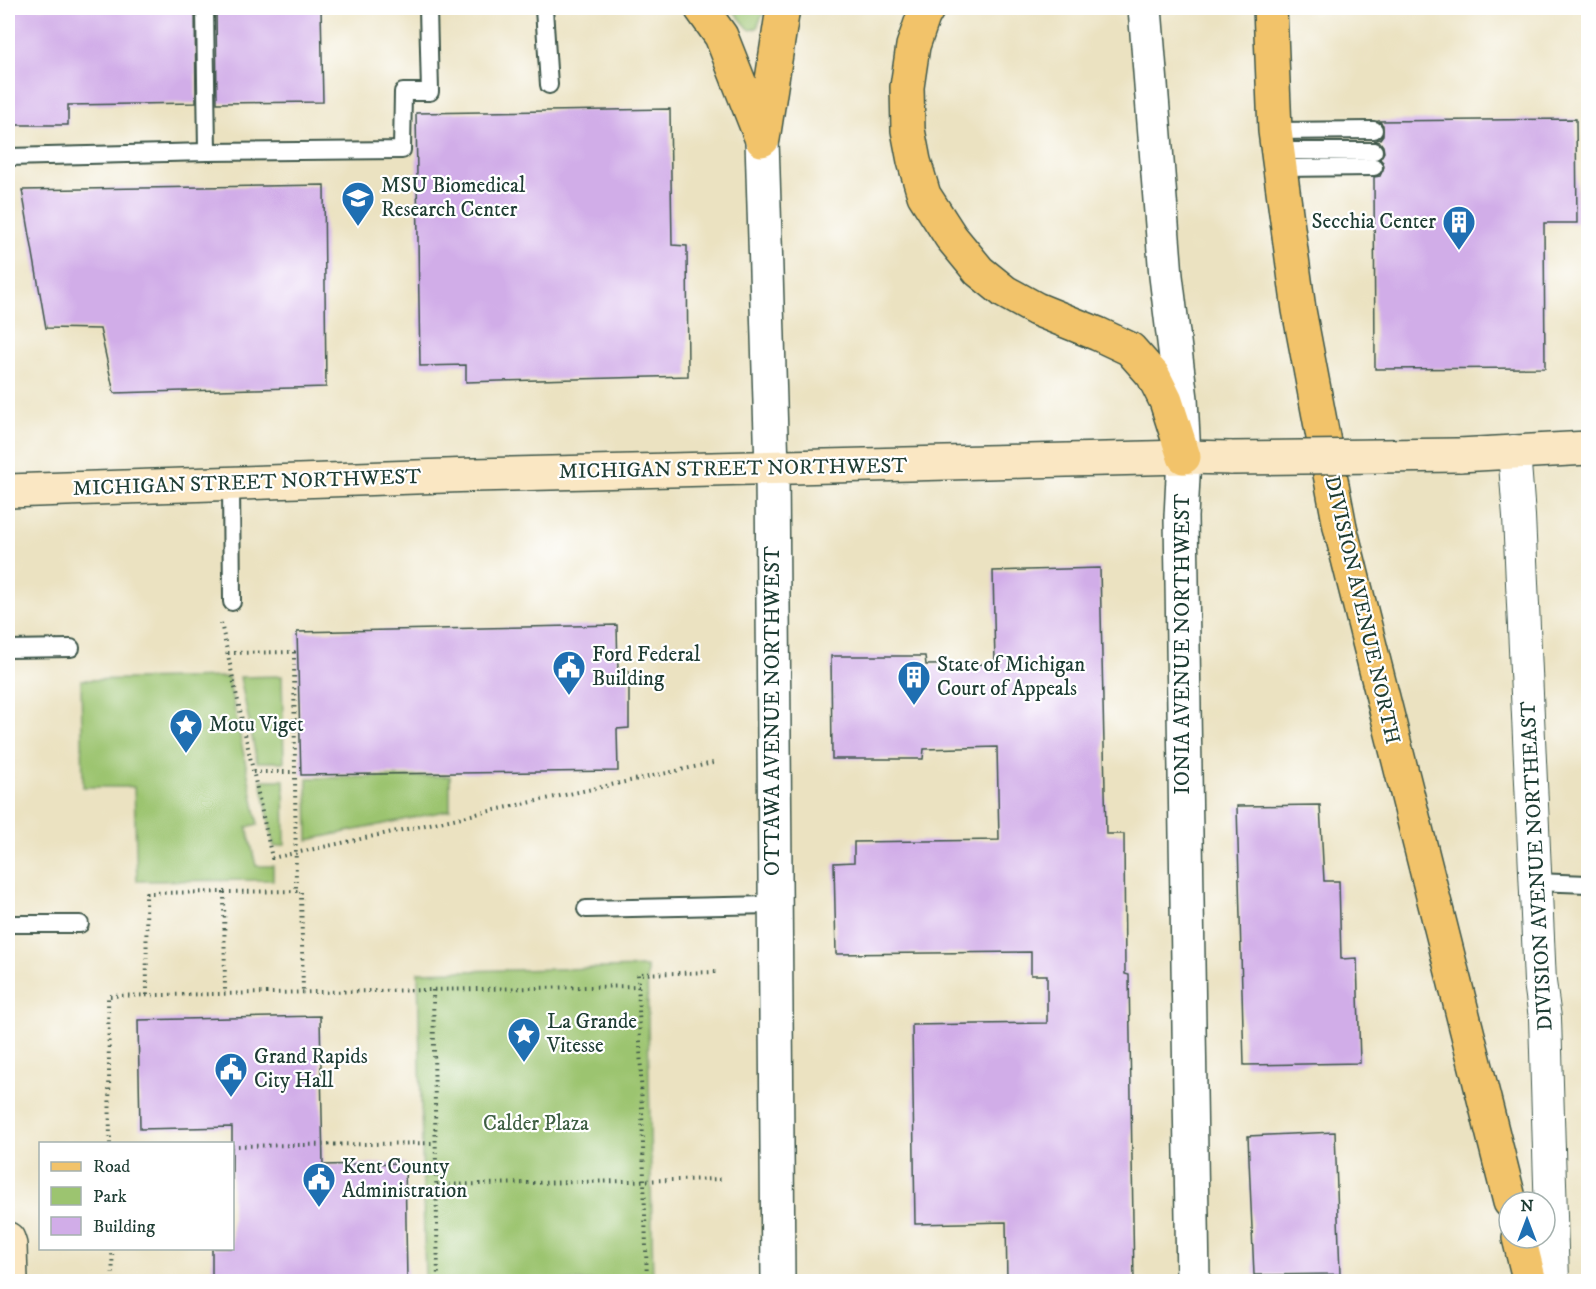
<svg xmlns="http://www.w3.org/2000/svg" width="1596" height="1289" font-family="'IM FELL DW Pica',serif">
<rect width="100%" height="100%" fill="#fff"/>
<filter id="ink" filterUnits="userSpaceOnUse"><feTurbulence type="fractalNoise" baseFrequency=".0167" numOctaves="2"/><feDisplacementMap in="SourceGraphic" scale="12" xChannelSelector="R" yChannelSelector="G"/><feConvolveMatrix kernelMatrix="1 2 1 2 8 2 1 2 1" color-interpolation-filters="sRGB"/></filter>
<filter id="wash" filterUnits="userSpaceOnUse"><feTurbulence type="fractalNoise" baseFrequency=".008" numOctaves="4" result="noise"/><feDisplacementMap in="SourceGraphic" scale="24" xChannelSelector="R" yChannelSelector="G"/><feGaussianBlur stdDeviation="1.35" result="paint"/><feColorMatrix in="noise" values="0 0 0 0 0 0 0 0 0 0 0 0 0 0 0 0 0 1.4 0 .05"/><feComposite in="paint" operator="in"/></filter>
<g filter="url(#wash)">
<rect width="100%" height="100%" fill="#ebe2c1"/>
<!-- green -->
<path fill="#9cc470" stroke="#5e8052" stroke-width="1.5" d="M731 8H765L757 28 751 30 748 28Z
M282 676 284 762H257L240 677Z
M228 677 258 824 247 827 256 866H273V880L137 881 134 787H83L81 680Z
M450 776V810L308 840 307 778Z
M261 780H284L285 845 274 847Z
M647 967 653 1281H425L418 972Z"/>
<g id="blocks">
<!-- building -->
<path fill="#d1ade8" d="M8 8H195L196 103 68 105V125H8Z
M216 8H321L323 102 217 103Z
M670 109 672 245 687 246 688 376 466 382V365L420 366 416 113Z
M1576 119 1577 223H1544L1545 368 1375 369 1374 177 1380 176 1384 167 1383 162 1380 159 1384 152 1383 146 1380 142 1374 141 1380 139 1383 135V125L1379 121Z
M324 185 326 387 114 393 100 329 46 328 22 190Z
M1100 568 1106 834H1124L1125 974 1129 975 1134 1281H1007L1006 1222 915 1224 912 1025 1047 1023V975H1031V952L836 954 834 863 854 862V842L999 840 997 747 924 749 923 759H832L831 656H925L926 665 995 664 993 571Z
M617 625 618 671H629V728L617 729 618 771 301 775 297 632Z
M1320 805 1324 881H1339L1341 959 1357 958 1360 1063 1244 1065 1237 806Z
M320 1016 323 1165 405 1163 407 1281H212V1248H232V1127L140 1129 138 1020Z
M1335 1132 1340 1274 1254 1275 1248 1136Z"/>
</g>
</g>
<g filter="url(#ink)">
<use href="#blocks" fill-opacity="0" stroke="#3e5649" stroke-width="1.5"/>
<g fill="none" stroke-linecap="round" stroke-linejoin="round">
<defs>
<path id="service" d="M205 8 207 152
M542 8 544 9 549 85
M1275 131 1374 130
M1278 151H1374
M8 157 207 152 402 150 403 92H430L428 8
M1280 168 1374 167
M231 484 232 602
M8 649 71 648
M1535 882 1588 884
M586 909 775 905
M8 924H80"/>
<path id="minor" d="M1514 451 1519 516 1540 982 1545 1018 1553 1282"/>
<path id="tertiary" d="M1145 8 1166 276 1181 399 1184 457 1181 517 1193 1282
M762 140 772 468 778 1282"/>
<path id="secondary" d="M1459 455 1588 448
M8 491 474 475 1184 457 1232 458
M8 1239 10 1245 11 1282"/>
<path id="primary" d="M1270 8 1275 131 1299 310 1340 527 1510 1202
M1519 1238 1530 1282"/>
<path id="motorway" d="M701 8 721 36 762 140
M928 8 923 17 913 46 907 87 908 130 914 161 924 195 951 237 979 271 1005 292 1036 309 1098 334 1130 349 1153 375 1166 401 1184 457
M763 139 783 8"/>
</defs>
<!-- service casing -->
<use href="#service" stroke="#3e5649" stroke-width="20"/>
<!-- minor casing -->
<use href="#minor" stroke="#3e5649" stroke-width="34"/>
<!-- tertiary casing -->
<use href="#tertiary" stroke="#3e5649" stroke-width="36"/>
<!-- secondary casing -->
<use href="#secondary" stroke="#3e5649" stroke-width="36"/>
<!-- primary casing -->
<use href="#primary" stroke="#3e5649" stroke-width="36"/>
<!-- motorway casing -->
<use href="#motorway" stroke="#3e5649" stroke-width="36"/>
<!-- path -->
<path stroke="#3e5649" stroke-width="4" stroke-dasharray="1.5 4.5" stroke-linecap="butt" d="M221 623 272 858 713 763
M228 653 294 652 296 891
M253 772H295
M224 892 225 993
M433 990 438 1282
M147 995 146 893 301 891 303 993
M110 1144 108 996 639 986
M232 1146 436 1143
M437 1185 722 1179
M112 1248 113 1282
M647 1282 638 974 718 972"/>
<!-- service -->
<use href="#service" stroke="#fff" stroke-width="16"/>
<!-- minor -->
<use href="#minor" stroke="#fff" stroke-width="32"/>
<!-- tertiary -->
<use href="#tertiary" stroke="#fff" stroke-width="33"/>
<!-- secondary -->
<use href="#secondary" stroke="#fae7c3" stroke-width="33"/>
<!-- primary -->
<use href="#primary" stroke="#f2c36a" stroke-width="33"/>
<!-- motorway -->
<use href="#motorway" stroke="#f2c36a" stroke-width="33"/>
<defs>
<path id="secondary-bridge" d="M1232 458 1459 455"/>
</defs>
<!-- secondary-bridge casing -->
<use href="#secondary-bridge" stroke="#3e5649" stroke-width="36" stroke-linecap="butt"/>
<!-- secondary-bridge -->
<use href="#secondary-bridge" stroke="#fae7c3" stroke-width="33"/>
</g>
</g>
<!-- icons -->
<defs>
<symbol id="university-pin" viewBox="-11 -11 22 30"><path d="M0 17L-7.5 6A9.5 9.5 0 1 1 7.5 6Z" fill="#1f6fb2" stroke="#fff"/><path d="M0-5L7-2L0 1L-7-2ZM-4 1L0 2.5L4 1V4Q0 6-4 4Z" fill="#fff"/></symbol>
<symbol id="building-pin" viewBox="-11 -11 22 30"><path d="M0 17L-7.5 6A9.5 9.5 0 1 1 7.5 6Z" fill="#1f6fb2" stroke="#fff"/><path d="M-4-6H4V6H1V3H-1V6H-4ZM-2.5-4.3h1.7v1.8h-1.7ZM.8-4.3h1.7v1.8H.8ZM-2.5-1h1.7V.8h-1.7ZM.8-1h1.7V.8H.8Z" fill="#fff"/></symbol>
<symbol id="civic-pin" viewBox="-11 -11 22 30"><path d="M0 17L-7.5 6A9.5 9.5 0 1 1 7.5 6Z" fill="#1f6fb2" stroke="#fff"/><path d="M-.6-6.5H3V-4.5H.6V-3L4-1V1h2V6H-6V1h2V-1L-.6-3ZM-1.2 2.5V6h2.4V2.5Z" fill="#fff"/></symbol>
<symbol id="sight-pin" viewBox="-11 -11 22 30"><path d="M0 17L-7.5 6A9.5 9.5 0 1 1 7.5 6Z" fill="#1f6fb2" stroke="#fff"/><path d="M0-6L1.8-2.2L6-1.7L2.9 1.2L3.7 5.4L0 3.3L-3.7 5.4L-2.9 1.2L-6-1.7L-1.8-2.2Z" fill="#fff"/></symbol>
</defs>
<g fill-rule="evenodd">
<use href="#university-pin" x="339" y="179" width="38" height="52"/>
<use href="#building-pin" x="1440" y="203" width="38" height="52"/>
<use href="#civic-pin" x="550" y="648" width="38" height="52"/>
<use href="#building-pin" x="895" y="658" width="38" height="52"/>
<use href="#sight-pin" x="167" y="706" width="38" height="52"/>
<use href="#sight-pin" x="505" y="1015" width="38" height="52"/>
<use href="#civic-pin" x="212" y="1050" width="38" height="52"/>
<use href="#civic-pin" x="300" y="1160" width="38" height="52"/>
</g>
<g text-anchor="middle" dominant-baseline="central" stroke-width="4.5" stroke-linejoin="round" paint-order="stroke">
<!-- poi labels -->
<g font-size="21" fill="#1f3d34" stroke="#fff" text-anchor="start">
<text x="381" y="186">MSU Biomedical<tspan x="381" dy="24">Research Center</tspan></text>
<text x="1436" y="222" text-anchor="end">Secchia Center</text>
<text x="592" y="655">Ford Federal<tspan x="592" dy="24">Building</tspan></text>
<text x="937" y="665">State of Michigan<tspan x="937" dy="24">Court of Appeals</tspan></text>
<text x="209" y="725">Motu Viget</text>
<text x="547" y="1022">La Grande<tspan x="547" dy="24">Vitesse</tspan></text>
<text x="254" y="1057">Grand Rapids<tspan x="254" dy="24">City Hall</tspan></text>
<text x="342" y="1167">Kent County<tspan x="342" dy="24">Administration</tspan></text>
</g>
<!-- street labels -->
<g font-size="21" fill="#1f3d34" stroke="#fff">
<text transform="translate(733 469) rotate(-1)">MICHIGAN STREET NORTHWEST</text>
<text transform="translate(247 483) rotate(-2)">MICHIGAN STREET NORTHWEST</text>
<text transform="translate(1362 610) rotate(77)">DIVISION AVENUE NORTH</text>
<text transform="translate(1183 644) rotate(-90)">IONIA AVENUE NORTHWEST</text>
<text transform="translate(773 711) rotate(-90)">OTTAWA AVENUE NORTHWEST</text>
<text transform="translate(1537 866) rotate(-93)">DIVISION AVENUE NORTHEAST</text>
</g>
<!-- park labels -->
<g font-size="21" fill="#3e5f43" stroke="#fff">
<text x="536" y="1124">Calder Plaza</text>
</g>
</g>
<!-- margin -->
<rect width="1596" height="1289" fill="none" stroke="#fff" stroke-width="30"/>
<!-- legend -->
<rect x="39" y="1142" width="195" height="108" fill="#ffffff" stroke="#a5b1ae" stroke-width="1.5"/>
<rect x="51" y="1162" width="30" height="9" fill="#f2c36a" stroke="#a5b1ae" stroke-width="1.5"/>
<text x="93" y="1172" font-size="18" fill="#1f3d34">Road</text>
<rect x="51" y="1187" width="30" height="18" fill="#9cc470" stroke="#a5b1ae" stroke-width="1.5"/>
<text x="93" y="1202" font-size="18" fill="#1f3d34">Park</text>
<rect x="51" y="1217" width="30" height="18" fill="#d1ade8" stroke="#a5b1ae" stroke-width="1.5"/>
<text x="93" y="1232" font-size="18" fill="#1f3d34">Building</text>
<!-- north arrow -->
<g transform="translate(1527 1220)"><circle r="28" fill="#ffffff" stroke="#a5b1ae" stroke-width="1.5"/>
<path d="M0-4.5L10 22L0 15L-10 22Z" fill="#1f6fb2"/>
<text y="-9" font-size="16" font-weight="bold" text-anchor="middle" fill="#1f3d34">N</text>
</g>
</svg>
